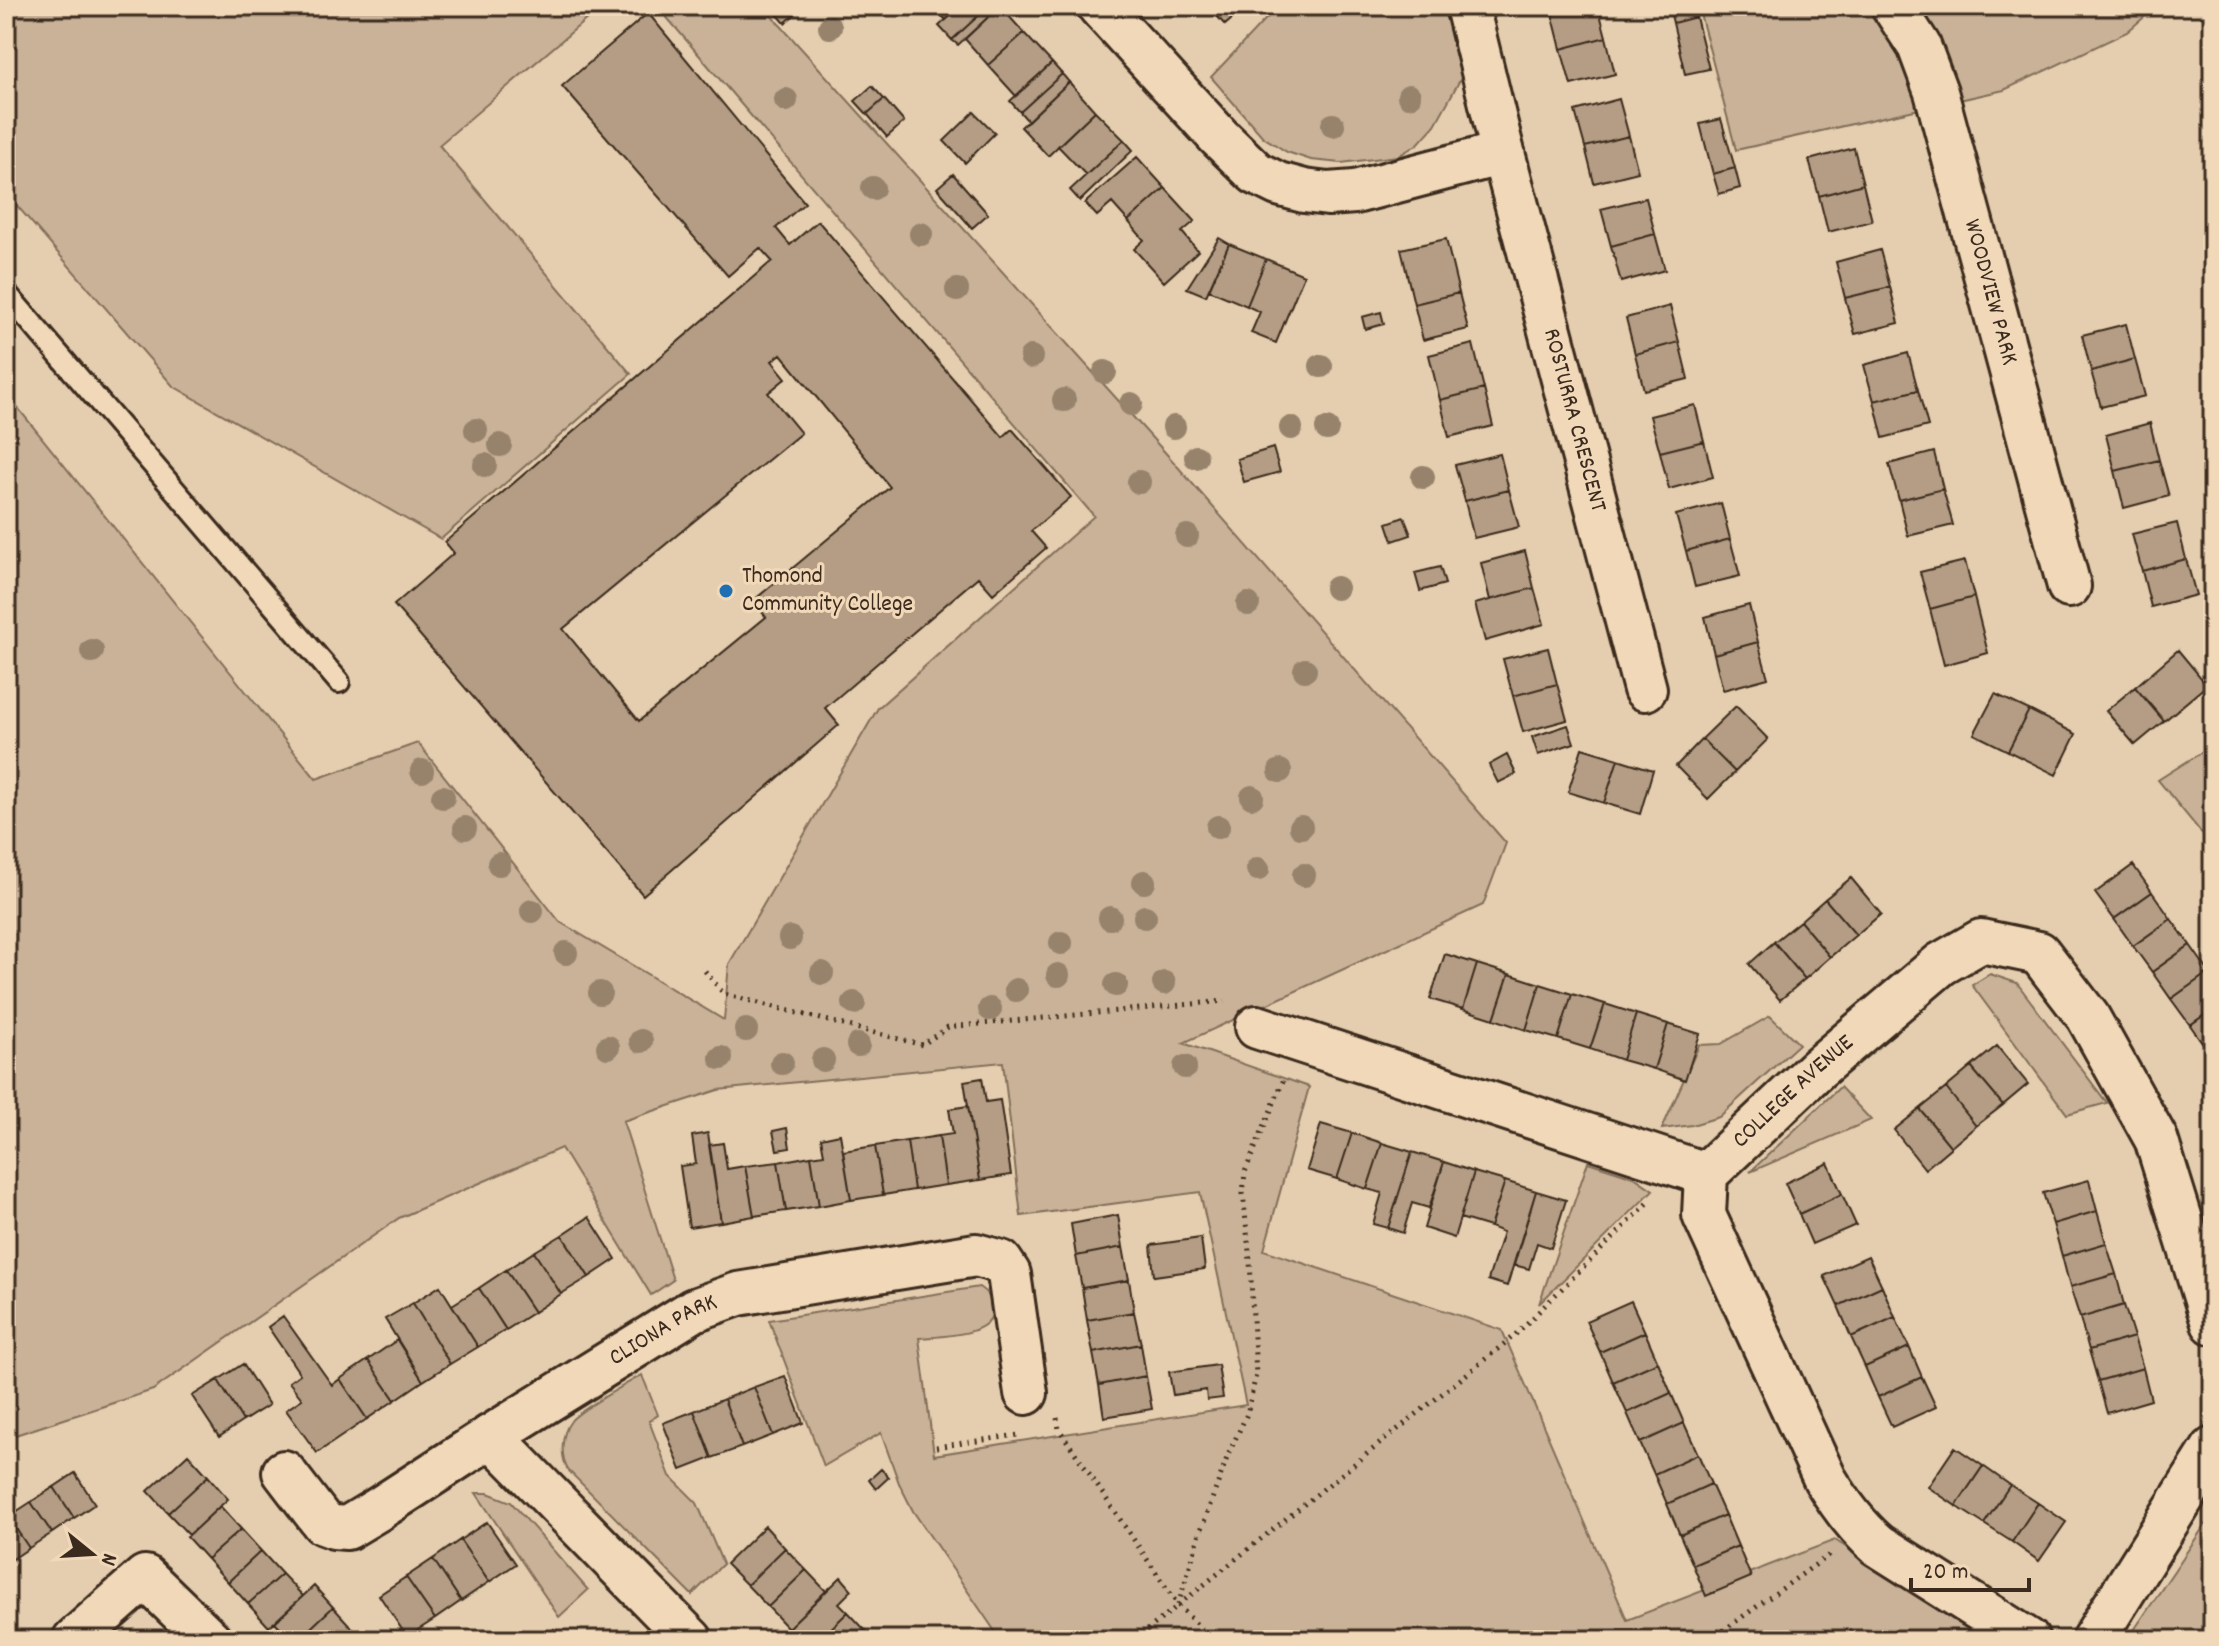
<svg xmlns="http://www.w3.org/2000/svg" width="2219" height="1646" font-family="Dekko,sans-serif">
<rect width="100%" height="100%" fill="#e5ceaf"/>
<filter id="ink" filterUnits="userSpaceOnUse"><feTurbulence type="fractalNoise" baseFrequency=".0125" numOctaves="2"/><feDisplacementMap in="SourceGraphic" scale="16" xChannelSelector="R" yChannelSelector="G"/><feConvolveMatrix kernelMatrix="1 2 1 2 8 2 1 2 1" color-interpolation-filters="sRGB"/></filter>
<g filter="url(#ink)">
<!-- green -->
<path fill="#c9b297" stroke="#826e5a" stroke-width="2" d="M6 6H602L439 145 631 374 441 539 173 386 6 193Z
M657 6H763L1171 459 1506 843 1483 905 1183 1043 1309 1087 1264 1250 1502 1330 1627 1620 1835 1540 1987 1640H1001L913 1511 899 1483 881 1433 824 1466 769 1320 979 1287C987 1292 992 1299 993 1309 993 1337 939 1336 919 1338L934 1455 1246 1405 1200 1192 1021 1216 1003 1062 718 1090 623 1121 673 1280 651 1295 561 1148 399 1218 153 1390 6 1438V393L316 779 418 743 560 922 724 1020 729 964 878 708 1094 516Z
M1278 6H1501L1435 125 1418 144 1398 156 1341 163 1311 160 1287 152 1263 137 1211 77Z
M1698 6H2157L2127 32 2004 90 1736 150Z
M2213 745V847L2158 780Z
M1990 974 2017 983 2107 1103 2067 1114 1972 985Z
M1770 1016 1799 1044 1719 1117 1692 1125 1662 1129 1699 1045 1721 1044Z
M1840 1087 1871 1120 1750 1172Z
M1588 1162 1634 1177 1653 1190 1539 1304Z
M642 1375 658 1415 649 1421 670 1476 697 1503 723 1564 692 1595 568 1470C560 1456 561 1434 571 1421 578 1411 628 1383 642 1375Z
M476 1493H488L511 1502 588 1590 559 1617Z
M2213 1513V1640H2128V1639Z"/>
<!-- building -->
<path fill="#b49d84" stroke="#3b2a1e" stroke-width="2" fill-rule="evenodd" d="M770 6H800L802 8 785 23Z
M933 6H961L946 20Z
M961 6H989L952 40 939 26Z
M989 6H1000L958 45 952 40Z
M1000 6 1024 33 988 65 965 39Z
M1208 6H1247L1225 25Z
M1578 6H1598L1606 37 1561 49 1552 13Z
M1669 6H1694L1696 17 1673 23Z
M648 13 805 203 776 228 790 245 818 221 1003 437 1012 429 1071 497 1031 531 1046 548 993 594 978 577 825 708 839 725 643 895 394 605 454 553 445 542 772 261 760 248 728 276 562 86ZM781 354 890 487 753 601 766 617 639 721 563 629 801 433 768 393 786 378 772 361Z
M1696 17 1709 69 1685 74 1673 23Z
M1024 33 1052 63 1016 96 988 65Z
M1606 37 1615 74 1571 85 1561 49Z
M1052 63 1062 74 1020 112 1010 101Z
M1062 74 1069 82 1028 121 1020 112Z
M1069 82 1095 111 1048 156 1021 127Z
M872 86 884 99 867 114 855 101Z
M884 99 904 122 887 137 867 114Z
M1619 99 1629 136 1585 147 1575 111Z
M1095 111 1124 140 1086 175 1058 146Z
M974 112 995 133 965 163 944 141Z
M1721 119 1735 168 1713 174 1700 124Z
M1629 136 1638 172 1594 183 1585 147Z
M1124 140 1133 150 1080 201 1070 190Z
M1854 148 1863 184 1819 196 1809 160Z
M1137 157 1165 188 1128 221 1112 203 1097 216 1085 203Z
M1735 168 1740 188 1719 194 1713 174Z
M953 174 988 214 972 228 937 188Z
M1863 184 1872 221 1828 232 1819 196Z
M1165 188 1195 221 1182 232 1198 251 1164 282 1134 249 1144 240 1128 221Z
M1646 198 1655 234 1611 246 1601 209Z
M1655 234 1665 270 1621 282 1611 246Z
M1219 238 1229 244 1206 296 1187 288Z
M1446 239 1459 293 1414 304 1401 249Z
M1229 244 1266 259 1247 306 1209 290Z
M1880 250 1890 287 1845 298 1836 262Z
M1266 259 1304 275 1276 343 1251 333 1260 312 1247 306Z
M1890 287 1899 323 1855 334 1845 298Z
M1459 293 1468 329 1423 340 1414 304Z
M1670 306 1679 342 1635 354 1626 318Z
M1381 312 1384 324 1365 329 1362 317Z
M2126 324 2135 359 2091 371 2082 335Z
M1679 342 1688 379 1644 390 1635 354Z
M1473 344 1484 389 1440 400 1429 355Z
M1908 353 1918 390 1874 401 1864 365Z
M2135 359 2145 396 2101 407 2091 371Z
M1484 389 1493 426 1449 437 1440 400Z
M1918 390 1928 426 1883 438 1874 401Z
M1695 405 1704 441 1660 452 1650 416Z
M2150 423 2159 460 2115 471 2106 435Z
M1704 441 1713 477 1669 489 1660 452Z
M1273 448 1280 472 1244 482 1237 459Z
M1934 452 1943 489 1899 500 1889 464Z
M1500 454 1509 490 1465 501 1455 465Z
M2159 460 2169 496 2124 508 2115 471Z
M1943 489 1953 525 1908 536 1899 500Z
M1509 490 1519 527 1474 538 1465 501Z
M1721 503 1730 539 1686 551 1676 515Z
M1404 517 1411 535 1393 541 1387 523Z
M2177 523 2186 559 2142 571 2132 534Z
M1730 539 1740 576 1695 587 1686 551Z
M1525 551 1534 588 1490 600 1481 563Z
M2186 559 2196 595 2151 607 2142 571Z
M1965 561 1974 597 1930 609 1920 572Z
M1440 567 1445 584 1420 591 1415 573Z
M1534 588 1544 624 1485 641 1475 604Z
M1974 597 1988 653 1944 665 1930 609Z
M1749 605 1758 642 1714 654 1705 617Z
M1758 642 1768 678 1723 690 1714 654Z
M1548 648 1557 684 1513 696 1503 659Z
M2178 650 2207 685 2164 721 2135 687Z
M1557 684 1567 720 1523 732 1513 696Z
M2135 687 2164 721 2135 745 2106 711Z
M1995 694 2029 710 2008 751 1974 734Z
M1736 706 1768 739 1735 772 1702 739Z
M2029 710 2076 734 2056 775 2008 751Z
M1568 725 1574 743 1538 755 1532 737Z
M1702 739 1735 772 1708 799 1676 766Z
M1582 748 1618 759 1604 803 1568 792Z
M1507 755 1516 774 1498 783 1489 765Z
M1618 759 1653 770 1640 814 1604 803Z
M2133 865 2152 892 2114 919 2095 893Z
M1851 878 1881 914 1856 935 1825 899Z
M2152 892 2171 919 2133 946 2114 919Z
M1825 899 1856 935 1830 957 1800 921Z
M2171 919 2190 945 2152 972 2133 946Z
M1800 921 1830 957 1805 979 1774 942Z
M1774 942 1805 979 1780 1000 1749 964Z
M2190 945 2209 972 2171 999 2152 972Z
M1445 954 1477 964 1463 1009 1430 999Z
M1477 964 1509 974 1494 1019 1463 1009Z
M2209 972 2213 977V1009L2190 1025 2171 999Z
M1509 974 1540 984 1526 1030 1494 1019Z
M1540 984 1572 994 1558 1039 1526 1030Z
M1572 994 1605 1004 1590 1049 1558 1039Z
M1605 1004 1636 1014 1622 1060 1590 1049Z
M2213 1009V1049L2209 1052 2190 1025Z
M1636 1014 1668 1024 1654 1069 1622 1060Z
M1668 1024 1700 1034 1685 1080 1654 1069Z
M1997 1046 2028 1084 2003 1105 1971 1067Z
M1971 1067 2003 1105 1976 1126 1946 1088Z
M982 1078 986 1102 1000 1100 1011 1175 980 1180 964 1081Z
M1946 1088 1976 1126 1951 1147 1920 1109Z
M968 1106 980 1180 946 1185 939 1136 953 1134 949 1109Z
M1920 1109 1951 1147 1925 1169 1894 1130Z
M1321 1124 1352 1133 1337 1179 1307 1170Z
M787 1128 790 1148 777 1150 773 1131Z
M708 1133 721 1222 689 1227 680 1166 696 1164 692 1136Z
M1352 1133 1382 1143 1367 1189 1337 1179Z
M840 1134 851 1200 819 1206 811 1156 824 1154 821 1138Z
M939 1136 946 1185 914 1190 907 1141Z
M907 1141 914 1190 883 1195 875 1146Z
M723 1143 727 1169 745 1166 754 1216 721 1222 709 1145Z
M1382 1143 1412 1152 1388 1228 1373 1224 1382 1193 1367 1189Z
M875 1146 883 1195 851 1200 843 1151Z
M1412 1152 1444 1162 1429 1208 1412 1203 1403 1233 1388 1228Z
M811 1156 819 1206 786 1211 778 1162Z
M778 1162 786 1211 754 1216 745 1166Z
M1444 1162 1474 1172 1454 1238 1424 1228Z
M1828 1163 1842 1194 1799 1214 1785 1183Z
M1474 1172 1505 1181 1490 1227 1460 1218Z
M2089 1180 2097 1211 2053 1224 2043 1193Z
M1505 1181 1536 1191 1507 1286 1488 1280 1503 1232 1490 1227Z
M1536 1191 1566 1200 1551 1248 1537 1243 1529 1269 1514 1265Z
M1842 1194 1856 1225 1812 1244 1799 1214Z
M2097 1211 2106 1243 2062 1256 2053 1224Z
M1118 1215 1123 1247 1076 1256 1071 1224Z
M589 1217 616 1259 589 1277 562 1235Z
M562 1235 589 1277 561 1294 534 1252Z
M1201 1238 1205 1269 1154 1276 1151 1245Z
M2106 1243 2116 1274 2070 1287 2062 1256Z
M1123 1247 1129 1280 1082 1288 1076 1256Z
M534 1252 561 1294 534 1312 506 1270Z
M1868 1256 1882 1286 1838 1306 1824 1276Z
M506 1270 534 1312 506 1330 479 1288Z
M2116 1274 2124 1305 2080 1318 2070 1287Z
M1129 1280 1134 1312 1087 1320 1082 1288Z
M440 1286 478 1347 450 1364 413 1303Z
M1882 1286 1895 1317 1851 1337 1838 1306Z
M479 1288 506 1330 478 1347 452 1305Z
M1631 1301 1645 1332 1600 1352 1586 1321Z
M413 1303 450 1364 423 1381 385 1319Z
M2124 1305 2134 1337 2089 1350 2080 1318Z
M1134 1312 1141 1344 1093 1353 1087 1320Z
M283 1316 332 1385 340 1379 367 1419 317 1453 286 1410 302 1399 289 1382 300 1374 268 1327Z
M1895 1317 1909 1347 1865 1367 1851 1337Z
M1645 1332 1658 1362 1613 1382 1600 1352Z
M2134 1337 2143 1368 2098 1381 2089 1350Z
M397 1340 423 1381 395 1400 368 1360Z
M1141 1344 1146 1376 1099 1385 1093 1353Z
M1909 1347 1922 1377 1878 1397 1865 1367Z
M368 1360 395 1400 367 1419 340 1379Z
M1658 1362 1671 1393 1627 1413 1613 1382Z
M243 1364 269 1405 243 1421 218 1380Z
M1218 1365 1223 1398 1207 1400 1206 1390 1173 1395 1169 1372Z
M2143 1368 2151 1400 2107 1413 2098 1381Z
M785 1376 803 1423 773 1435 754 1387Z
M1146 1376 1152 1409 1104 1417 1099 1385Z
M1922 1377 1936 1407 1892 1427 1878 1397Z
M218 1380 243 1421 219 1437 192 1396Z
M754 1387 773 1435 742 1447 724 1399Z
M1671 1393 1684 1423 1640 1443 1627 1413Z
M724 1399 742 1447 712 1458 694 1411Z
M694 1411 712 1458 681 1470 663 1423Z
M1684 1423 1698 1454 1654 1474 1640 1443Z
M1955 1447 1983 1466 1956 1506 1928 1487Z
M188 1454 208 1476 168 1513 148 1491Z
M1698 1454 1711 1484 1667 1504 1654 1474Z
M1983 1466 2010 1485 1984 1524 1956 1506Z
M881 1469 889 1477 876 1489 869 1480Z
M75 1473 95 1504 74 1518 54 1487Z
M208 1476 228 1499 189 1535 168 1513Z
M1711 1484 1725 1515 1680 1535 1667 1504Z
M2010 1485 2038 1503 2012 1542 1984 1524Z
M54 1487 74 1518 52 1533 31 1502Z
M31 1502 52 1533 29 1548 8 1517Z
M2038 1503 2066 1522 2039 1561 2012 1542Z
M220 1506 241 1529 207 1559 187 1537Z
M1725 1515 1738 1546 1693 1565 1680 1535Z
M8 1517 29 1548 7 1563 6 1519Z
M487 1522 516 1564 489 1582 460 1540Z
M765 1526 785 1548 747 1585 726 1564Z
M241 1529 261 1551 228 1582 207 1559Z
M460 1540 489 1582 461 1601 433 1559Z
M1738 1546 1751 1577 1706 1596 1693 1565Z
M785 1548 806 1570 768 1607 747 1585Z
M261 1551 282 1574 248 1604 228 1582Z
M433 1559 461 1601 435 1619 406 1577Z
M806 1570 826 1591 788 1628 768 1607Z
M282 1574 303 1596 269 1627 248 1604Z
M406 1577 435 1619 407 1637 379 1595Z
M841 1577 852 1590 839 1603 848 1612 819 1640H799L788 1628Z
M314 1586 333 1607 298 1640H292L275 1622Z
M333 1607 353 1629 341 1640H298Z
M848 1612 867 1632 859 1640H819Z
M554 1629 565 1640H542Z"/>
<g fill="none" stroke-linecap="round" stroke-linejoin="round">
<defs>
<path id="lane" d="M6 293 339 682"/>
<g id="street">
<path d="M1099 6 1219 137 1256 173 1278 184 1304 191 1328 194 1355 192 1503 153"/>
<path id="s1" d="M1467 6 1503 153 1645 689"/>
<path id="s2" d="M1893 6 1919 46 1936 92 2069 586"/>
<path d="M1257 1027 1706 1174"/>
<path d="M284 1472 323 1523 334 1527 347 1528 377 1510 491 1436"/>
<path d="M74 1640 145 1577 210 1640"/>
<path id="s3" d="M691 1640 491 1436 694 1310 738 1294 976 1255 1001 1262 1009 1274 1026 1393"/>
<path id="s4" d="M2028 1640 1878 1545C1856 1526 1840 1504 1825 1479L1704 1215 1706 1174 1817 1069 1941 964 1981 941 2039 953 2088 1017 2156 1139 2213 1323"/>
<path d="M2093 1640 2213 1449"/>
</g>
</defs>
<!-- lane casing -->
<use href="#lane" stroke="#3b2a1e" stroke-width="26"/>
<!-- street casing -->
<use href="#street" stroke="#3b2a1e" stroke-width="48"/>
<!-- path -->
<path stroke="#3b2a1e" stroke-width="5" stroke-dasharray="2 6" stroke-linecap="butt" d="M705 971 724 994 922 1045 948 1027 1225 1001
M1057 1418 1059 1429 1178 1605 1212 1640
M936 1447 1018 1435
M1178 1605 1200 1533 1228 1455 1247 1414 1256 1375 1250 1261 1243 1193 1245 1172 1284 1079
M1135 1640 1514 1336 1651 1200
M1710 1640 1829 1555"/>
<!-- lane -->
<use href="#lane" stroke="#f0d8b8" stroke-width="20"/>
<!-- street -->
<use href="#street" stroke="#f0d8b8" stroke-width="42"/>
</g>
<!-- trees -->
<g fill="#97836c">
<circle cx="830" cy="27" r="12"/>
<circle cx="1409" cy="96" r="12"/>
<circle cx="786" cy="100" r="12"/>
<circle cx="1333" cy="125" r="12"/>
<circle cx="873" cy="188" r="12"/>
<circle cx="921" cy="234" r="12"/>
<circle cx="957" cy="290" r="12"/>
<circle cx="1031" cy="357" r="12"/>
<circle cx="1321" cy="366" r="12"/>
<circle cx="1105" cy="372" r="12"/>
<circle cx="1064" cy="400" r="12"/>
<circle cx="1131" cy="404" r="12"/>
<circle cx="1174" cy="427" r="12"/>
<circle cx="1291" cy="428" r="12"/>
<circle cx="1327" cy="429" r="12"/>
<circle cx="476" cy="430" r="12"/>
<circle cx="500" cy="445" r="12"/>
<circle cx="1196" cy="457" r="12"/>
<circle cx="485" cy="465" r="12"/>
<circle cx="1423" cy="477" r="12"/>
<circle cx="1139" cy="482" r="12"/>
<circle cx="1187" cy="536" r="12"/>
<circle cx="1336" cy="588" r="12"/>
<circle cx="1248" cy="604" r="12"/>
<circle cx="92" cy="651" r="12"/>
<circle cx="1305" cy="670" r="12"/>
<circle cx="422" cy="771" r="12"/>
<circle cx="1280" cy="771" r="12"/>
<circle cx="443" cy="797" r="12"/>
<circle cx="1252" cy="797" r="12"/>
<circle cx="1218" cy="827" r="12"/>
<circle cx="1301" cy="827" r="12"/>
<circle cx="465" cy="828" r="12"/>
<circle cx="499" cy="864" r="12"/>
<circle cx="1258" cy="869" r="12"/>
<circle cx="1304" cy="875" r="12"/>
<circle cx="1144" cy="882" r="12"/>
<circle cx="532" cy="911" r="12"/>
<circle cx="1145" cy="917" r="12"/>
<circle cx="1110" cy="918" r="12"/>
<circle cx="790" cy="938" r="12"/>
<circle cx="1061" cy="943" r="12"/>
<circle cx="566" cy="953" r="12"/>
<circle cx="822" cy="973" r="12"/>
<circle cx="1058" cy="975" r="12"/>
<circle cx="1164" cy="983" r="12"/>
<circle cx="1116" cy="985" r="12"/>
<circle cx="1016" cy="990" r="12"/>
<circle cx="600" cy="993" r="12"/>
<circle cx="854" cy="1003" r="12"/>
<circle cx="990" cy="1009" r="12"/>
<circle cx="746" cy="1030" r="12"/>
<circle cx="641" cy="1041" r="12"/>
<circle cx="858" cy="1045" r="12"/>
<circle cx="608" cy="1047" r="12"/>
<circle cx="721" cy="1058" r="12"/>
<circle cx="823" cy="1060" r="12"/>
<circle cx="782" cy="1063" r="12"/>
<circle cx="1185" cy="1067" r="12"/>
</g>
</g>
<!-- markers -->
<circle fill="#1f6fb2" stroke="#f0d8b8" stroke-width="3" cx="726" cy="591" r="8"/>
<g text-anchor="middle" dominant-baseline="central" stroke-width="6" stroke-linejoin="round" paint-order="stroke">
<!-- street labels -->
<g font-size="24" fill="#3b2a1e" stroke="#f0d8b8">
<text stroke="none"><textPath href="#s2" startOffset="304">WOODVIEW PARK</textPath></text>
<text stroke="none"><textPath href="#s1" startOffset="428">ROSTURRA CRESCENT</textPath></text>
<text stroke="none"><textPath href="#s4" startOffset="714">COLLEGE AVENUE</textPath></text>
<text stroke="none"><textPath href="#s3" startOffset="488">CLIONA PARK</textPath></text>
</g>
<!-- poi labels -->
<g font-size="24" fill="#3b2a1e" stroke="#f0d8b8" text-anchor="start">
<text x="742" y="577">Thomond<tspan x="742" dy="28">Community College</tspan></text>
</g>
</g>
<!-- margin -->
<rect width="2219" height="1646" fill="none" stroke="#f0d8b8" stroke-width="32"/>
<rect x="16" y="16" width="2187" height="1614" fill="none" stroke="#3b2a1e" stroke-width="3" filter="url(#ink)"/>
<!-- north arrow -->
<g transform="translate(92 1554) rotate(108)" stroke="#f0d8b8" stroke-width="6" paint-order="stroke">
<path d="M0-6L14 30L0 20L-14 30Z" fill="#3b2a1e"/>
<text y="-12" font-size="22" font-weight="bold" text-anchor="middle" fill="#3b2a1e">N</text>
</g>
<!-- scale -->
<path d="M1911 1578v12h118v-12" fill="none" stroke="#3b2a1e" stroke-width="4"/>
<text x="1923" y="1578" font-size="24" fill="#3b2a1e" stroke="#f0d8b8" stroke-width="6" paint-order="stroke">20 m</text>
</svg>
